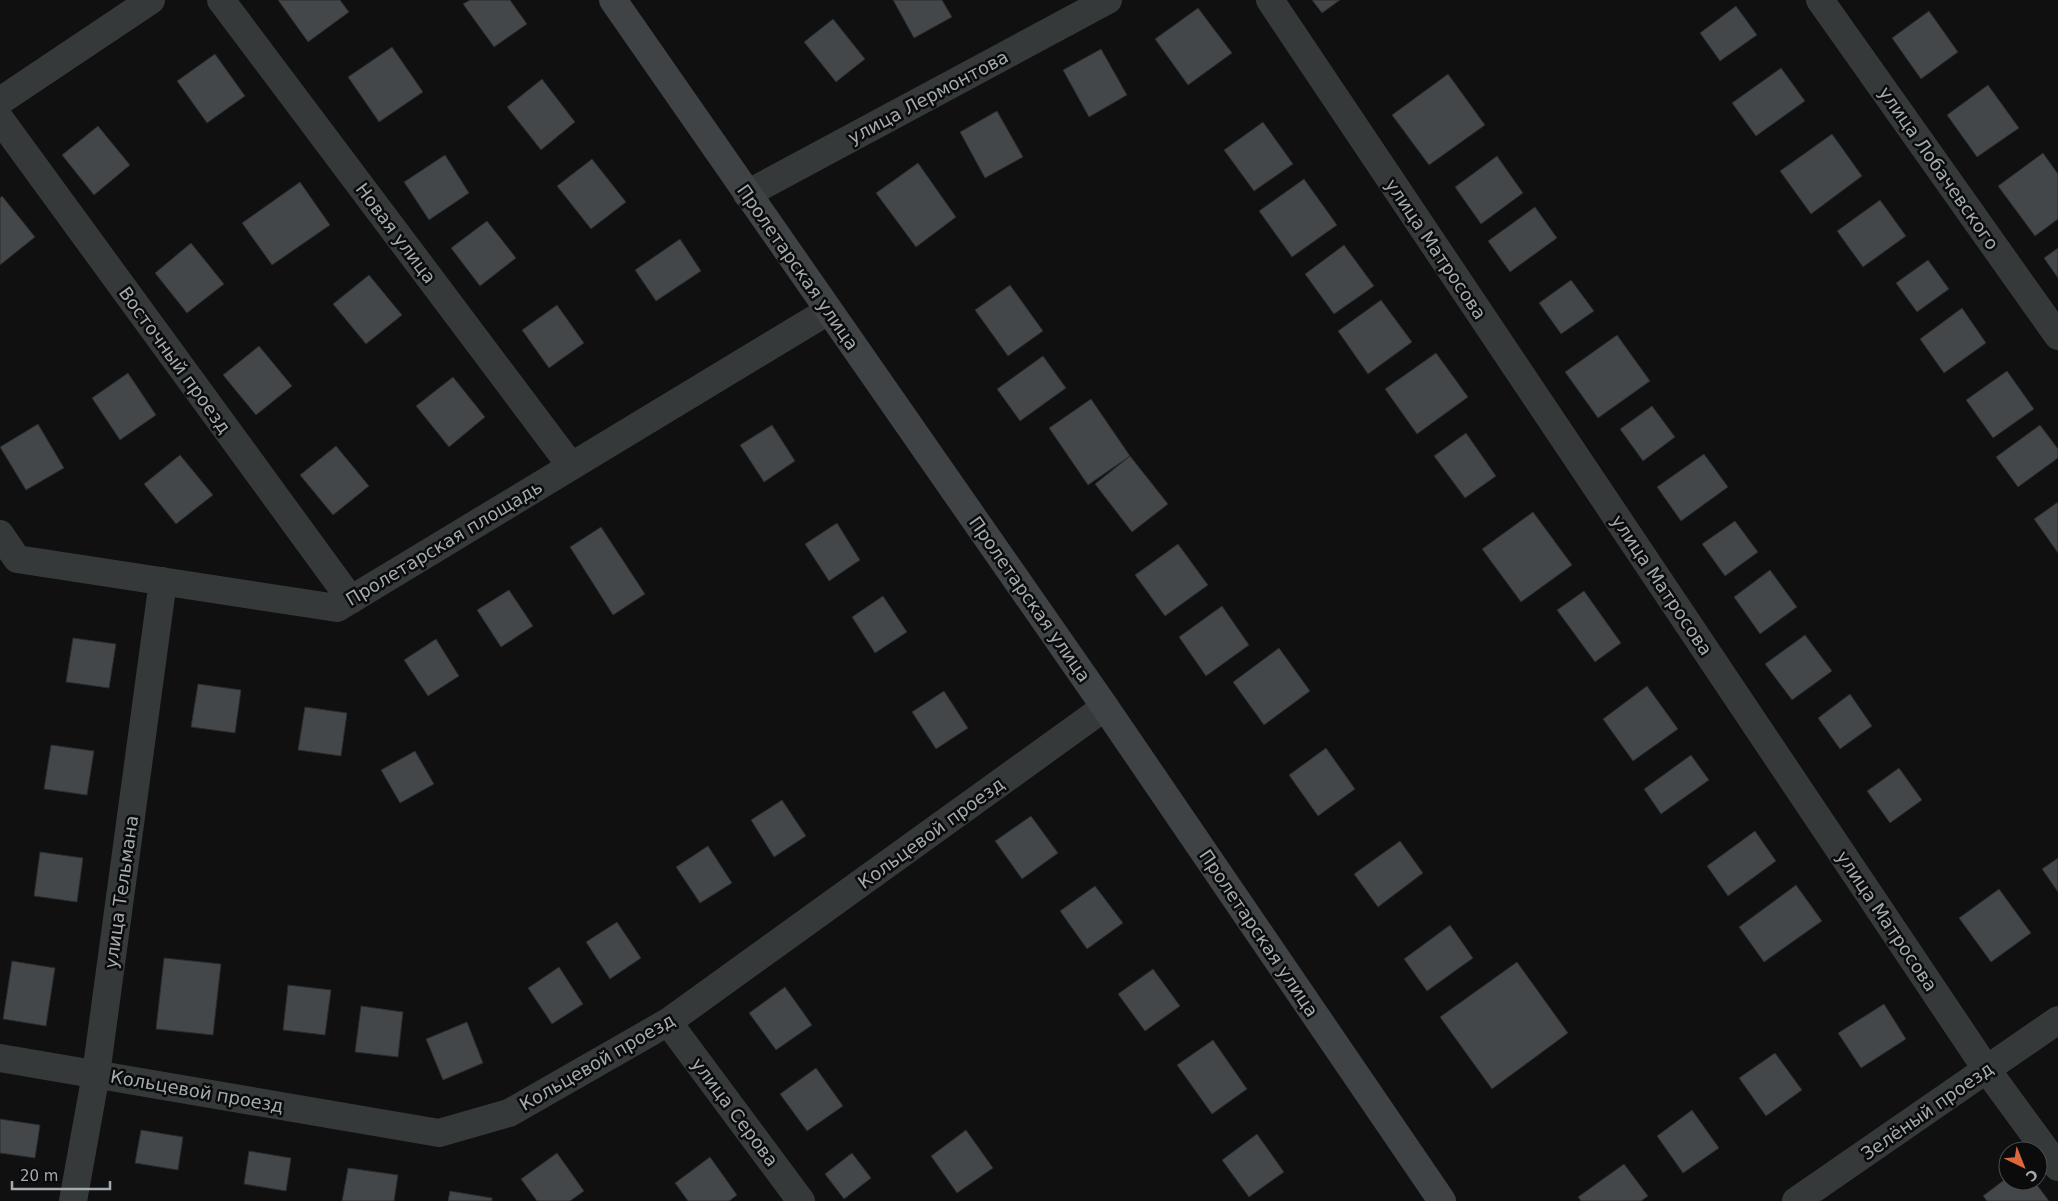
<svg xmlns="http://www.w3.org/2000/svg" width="2058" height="1201" font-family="'DejaVu Sans',sans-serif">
<rect width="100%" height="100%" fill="#101011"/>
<!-- building -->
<path fill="#444749" stroke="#2a2b2d" d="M278 0H340L349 12 308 42Z
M470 0H510L527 24 494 47 463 4Z
M893 0H942L952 17 914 38Z
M1312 0H1340L1322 13Z
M1736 6 1757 35 1720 61 1700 33Z
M1198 8 1232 53 1188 85 1155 39Z
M1929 11 1958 52 1921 79 1892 38Z
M833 19 865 59 836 82 804 42Z
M392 47 423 92 379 122 348 77Z
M1101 49 1127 95 1089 117 1063 70Z
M215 54 245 96 207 123 177 81Z
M1781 68 1805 101 1756 136 1732 103Z
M1448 74 1485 125 1429 165 1392 115Z
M542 79 575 122 541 150 507 107Z
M1988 85 2019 128 1977 157 1947 115Z
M997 111 1023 157 985 178 960 132Z
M1263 122 1293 164 1254 191 1224 150Z
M98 126 130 165 94 195 62 155Z
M1832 134 1862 176 1811 214 1780 171Z
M2043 153 2058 174V219L2035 236 1998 186Z
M445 155 469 193 429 220 404 182Z
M1497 156 1523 193 1481 224 1455 187Z
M592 159 626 202 591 229 557 186Z
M918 163 956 217 916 247 876 193Z
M1304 179 1337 225 1292 257 1259 211Z
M300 182 330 225 272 265 242 223Z
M2 196 35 237 0 265V198Z
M1880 200 1906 236 1863 267 1837 231Z
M1535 207 1557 238 1510 272 1488 241Z
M487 221 516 258 480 286 451 248Z
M680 239 701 271 656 301 635 270Z
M191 243 224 284 187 313 155 273Z
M1344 245 1374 286 1334 314 1305 274Z
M2058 248V278L2044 258Z
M1928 260 1949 289 1917 312 1896 283Z
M369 275 402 315 366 344 333 304Z
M1571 280 1594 311 1561 334 1539 303Z
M1010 285 1043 331 1008 356 975 310Z
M1381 300 1412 342 1368 374 1338 331Z
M557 305 584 343 549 368 522 330Z
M1962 308 1986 343 1944 373 1920 339Z
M1617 335 1650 381 1598 418 1565 372Z
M259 346 292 386 256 415 223 375Z
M1436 353 1468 397 1417 434 1385 389Z
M1043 356 1066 388 1020 421 997 389Z
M2007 371 2034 409 1993 438 1966 400Z
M128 373 156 415 120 440 92 398Z
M453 377 485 417 449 447 416 406Z
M1091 399 1130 456 1088 485 1049 428Z
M1652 406 1675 437 1643 461 1620 429Z
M38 424 64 468 26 490 0 447Z
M772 425 795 461 764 482 740 445Z
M2040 425 2058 449V458L2018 487 1996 457Z
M1466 433 1496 476 1465 498 1434 456Z
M336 446 369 486 333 515 300 475Z
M1704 454 1728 487 1681 521 1657 487Z
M180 455 213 495 176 524 144 484Z
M1130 456 1168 504 1132 532 1095 484Z
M2058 502V553L2034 519Z
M1533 512 1572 565 1521 602 1482 549Z
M1735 521 1758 552 1725 576 1702 544Z
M837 523 860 560 829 581 805 544Z
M601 527 645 594 613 615 570 547Z
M1178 544 1208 585 1165 616 1135 575Z
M1770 570 1797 607 1760 634 1734 597Z
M509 590 533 626 501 647 477 610Z
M1584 591 1621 643 1595 662 1557 610Z
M883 596 907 632 875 653 852 617Z
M1222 606 1249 645 1206 676 1179 637Z
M1805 635 1832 671 1792 700 1765 664Z
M73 638 116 644 109 688 66 682Z
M436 639 459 676 428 696 404 660Z
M1279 648 1310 691 1264 725 1233 682Z
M198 684 241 690 235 733 191 727Z
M1647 686 1678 729 1633 761 1603 719Z
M944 691 968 728 936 749 912 712Z
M1850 694 1872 726 1840 749 1818 718Z
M305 707 347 713 341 756 298 750Z
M51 745 94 751 87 795 44 789Z
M1326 748 1355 789 1318 816 1289 775Z
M415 751 434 784 400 803 381 770Z
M1691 755 1709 780 1661 814 1644 789Z
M1899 768 1922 800 1890 823 1867 791Z
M782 800 806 836 774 857 751 820Z
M1031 816 1058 853 1022 879 995 841Z
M1755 831 1776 861 1728 896 1707 866Z
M1400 841 1423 873 1378 907 1354 874Z
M708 846 732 883 700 903 676 867Z
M40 852 83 858 77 902 34 896Z
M2058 858V892L2042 869Z
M1796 885 1822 921 1764 962 1739 927Z
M1095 886 1123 923 1087 949 1060 911Z
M1999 889 2031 933 1991 962 1959 918Z
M617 922 641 958 610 979 586 942Z
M1450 925 1473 958 1427 991 1404 959Z
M164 958 221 964 213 1035 156 1029Z
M12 961 55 968 46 1026 3 1019Z
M1517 962 1568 1033 1492 1089 1440 1017Z
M559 967 583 1004 552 1024 528 988Z
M1153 969 1180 1006 1145 1031 1118 994Z
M288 985 331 990 325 1035 283 1030Z
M785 987 812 1025 776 1050 749 1013Z
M1884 1004 1906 1039 1861 1068 1838 1033Z
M361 1006 403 1012 398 1057 355 1052Z
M467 1022 483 1063 443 1080 426 1039Z
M1213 1040 1247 1089 1212 1114 1177 1065Z
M1775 1053 1802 1090 1766 1116 1739 1078Z
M816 1068 843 1106 807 1131 780 1094Z
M1692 1110 1719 1148 1683 1173 1657 1136Z
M0 1119 40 1125 35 1158 0 1153Z
M141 1130 183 1137 178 1170 135 1163Z
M966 1130 993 1168 957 1193 931 1156Z
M1257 1134 1284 1172 1249 1197 1222 1160Z
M249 1151 291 1158 286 1191 244 1184Z
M557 1153 584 1191 570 1201H537L521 1179Z
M852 1153 871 1178 844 1199 825 1174Z
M710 1157 737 1195 729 1201H688L675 1183Z
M1624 1164 1648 1196 1641 1201H1581L1578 1197Z
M348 1168 398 1175 394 1201H342Z
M2008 1177V1181H2034L2049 1201H1987L1983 1196Z
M450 1191 492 1198V1201H448Z"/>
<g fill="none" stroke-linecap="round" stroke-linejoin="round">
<!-- street -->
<path stroke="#36393a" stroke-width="28" d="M221 0 571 466
M1270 0 1987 1070 2058 1167
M1820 0 2058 336
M0 101 151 0
M0 119 351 600
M747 194 1108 0
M0 534 17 559 337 608 828 311
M668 1022 801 1201
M0 1058 439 1133 509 1113 668 1022 1105 707
M73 1201 96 1074 163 581
M1796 1201 2058 1020"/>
<!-- secondary -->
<path stroke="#3f4345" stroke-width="28" d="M613 0 1105 707 1442 1201"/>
</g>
<g text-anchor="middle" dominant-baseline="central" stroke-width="5" stroke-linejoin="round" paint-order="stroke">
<!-- street labels -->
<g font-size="18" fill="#a2acb0" stroke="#0b0b0c">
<text transform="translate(928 97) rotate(-28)">улица Лермонтова</text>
<text transform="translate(1939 168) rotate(55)">улица Лобачевского</text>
<text transform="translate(396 233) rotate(53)">Новая улица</text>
<text transform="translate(1436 249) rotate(56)">улица Матросова</text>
<text transform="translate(798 267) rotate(55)">Пролетарская улица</text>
<text transform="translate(175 360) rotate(54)">Восточный проезд</text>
<text transform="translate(444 543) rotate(-31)">Пролетарская площадь</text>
<text transform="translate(1662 585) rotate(56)">улица Матросова</text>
<text transform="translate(1030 599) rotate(55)">Пролетарская улица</text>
<text transform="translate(931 833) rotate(-36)">Кольцевой проезд</text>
<text transform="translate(121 892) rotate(-82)">улица Тельмана</text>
<text transform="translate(1887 921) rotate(56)">улица Матросова</text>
<text transform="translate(1259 933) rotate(56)">Пролетарская улица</text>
<text transform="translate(597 1062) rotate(-30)">Кольцевой проезд</text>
<text transform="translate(197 1091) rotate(10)">Кольцевой проезд</text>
<text transform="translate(1927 1111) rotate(-35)">Зелёный проезд</text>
<text transform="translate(735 1112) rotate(53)">улица Серова</text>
</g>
</g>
<!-- north arrow -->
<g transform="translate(2023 1166) rotate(137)"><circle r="24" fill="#0b0b0c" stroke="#474b4e"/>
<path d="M0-4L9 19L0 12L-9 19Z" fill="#dd683b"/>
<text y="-8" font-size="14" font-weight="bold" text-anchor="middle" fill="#a2acb0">С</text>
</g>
<!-- scale -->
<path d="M12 1181v8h98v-8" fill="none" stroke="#a2acb0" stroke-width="2.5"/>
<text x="20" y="1181" font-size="15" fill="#a2acb0" stroke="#0b0b0c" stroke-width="4" paint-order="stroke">20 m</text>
</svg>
